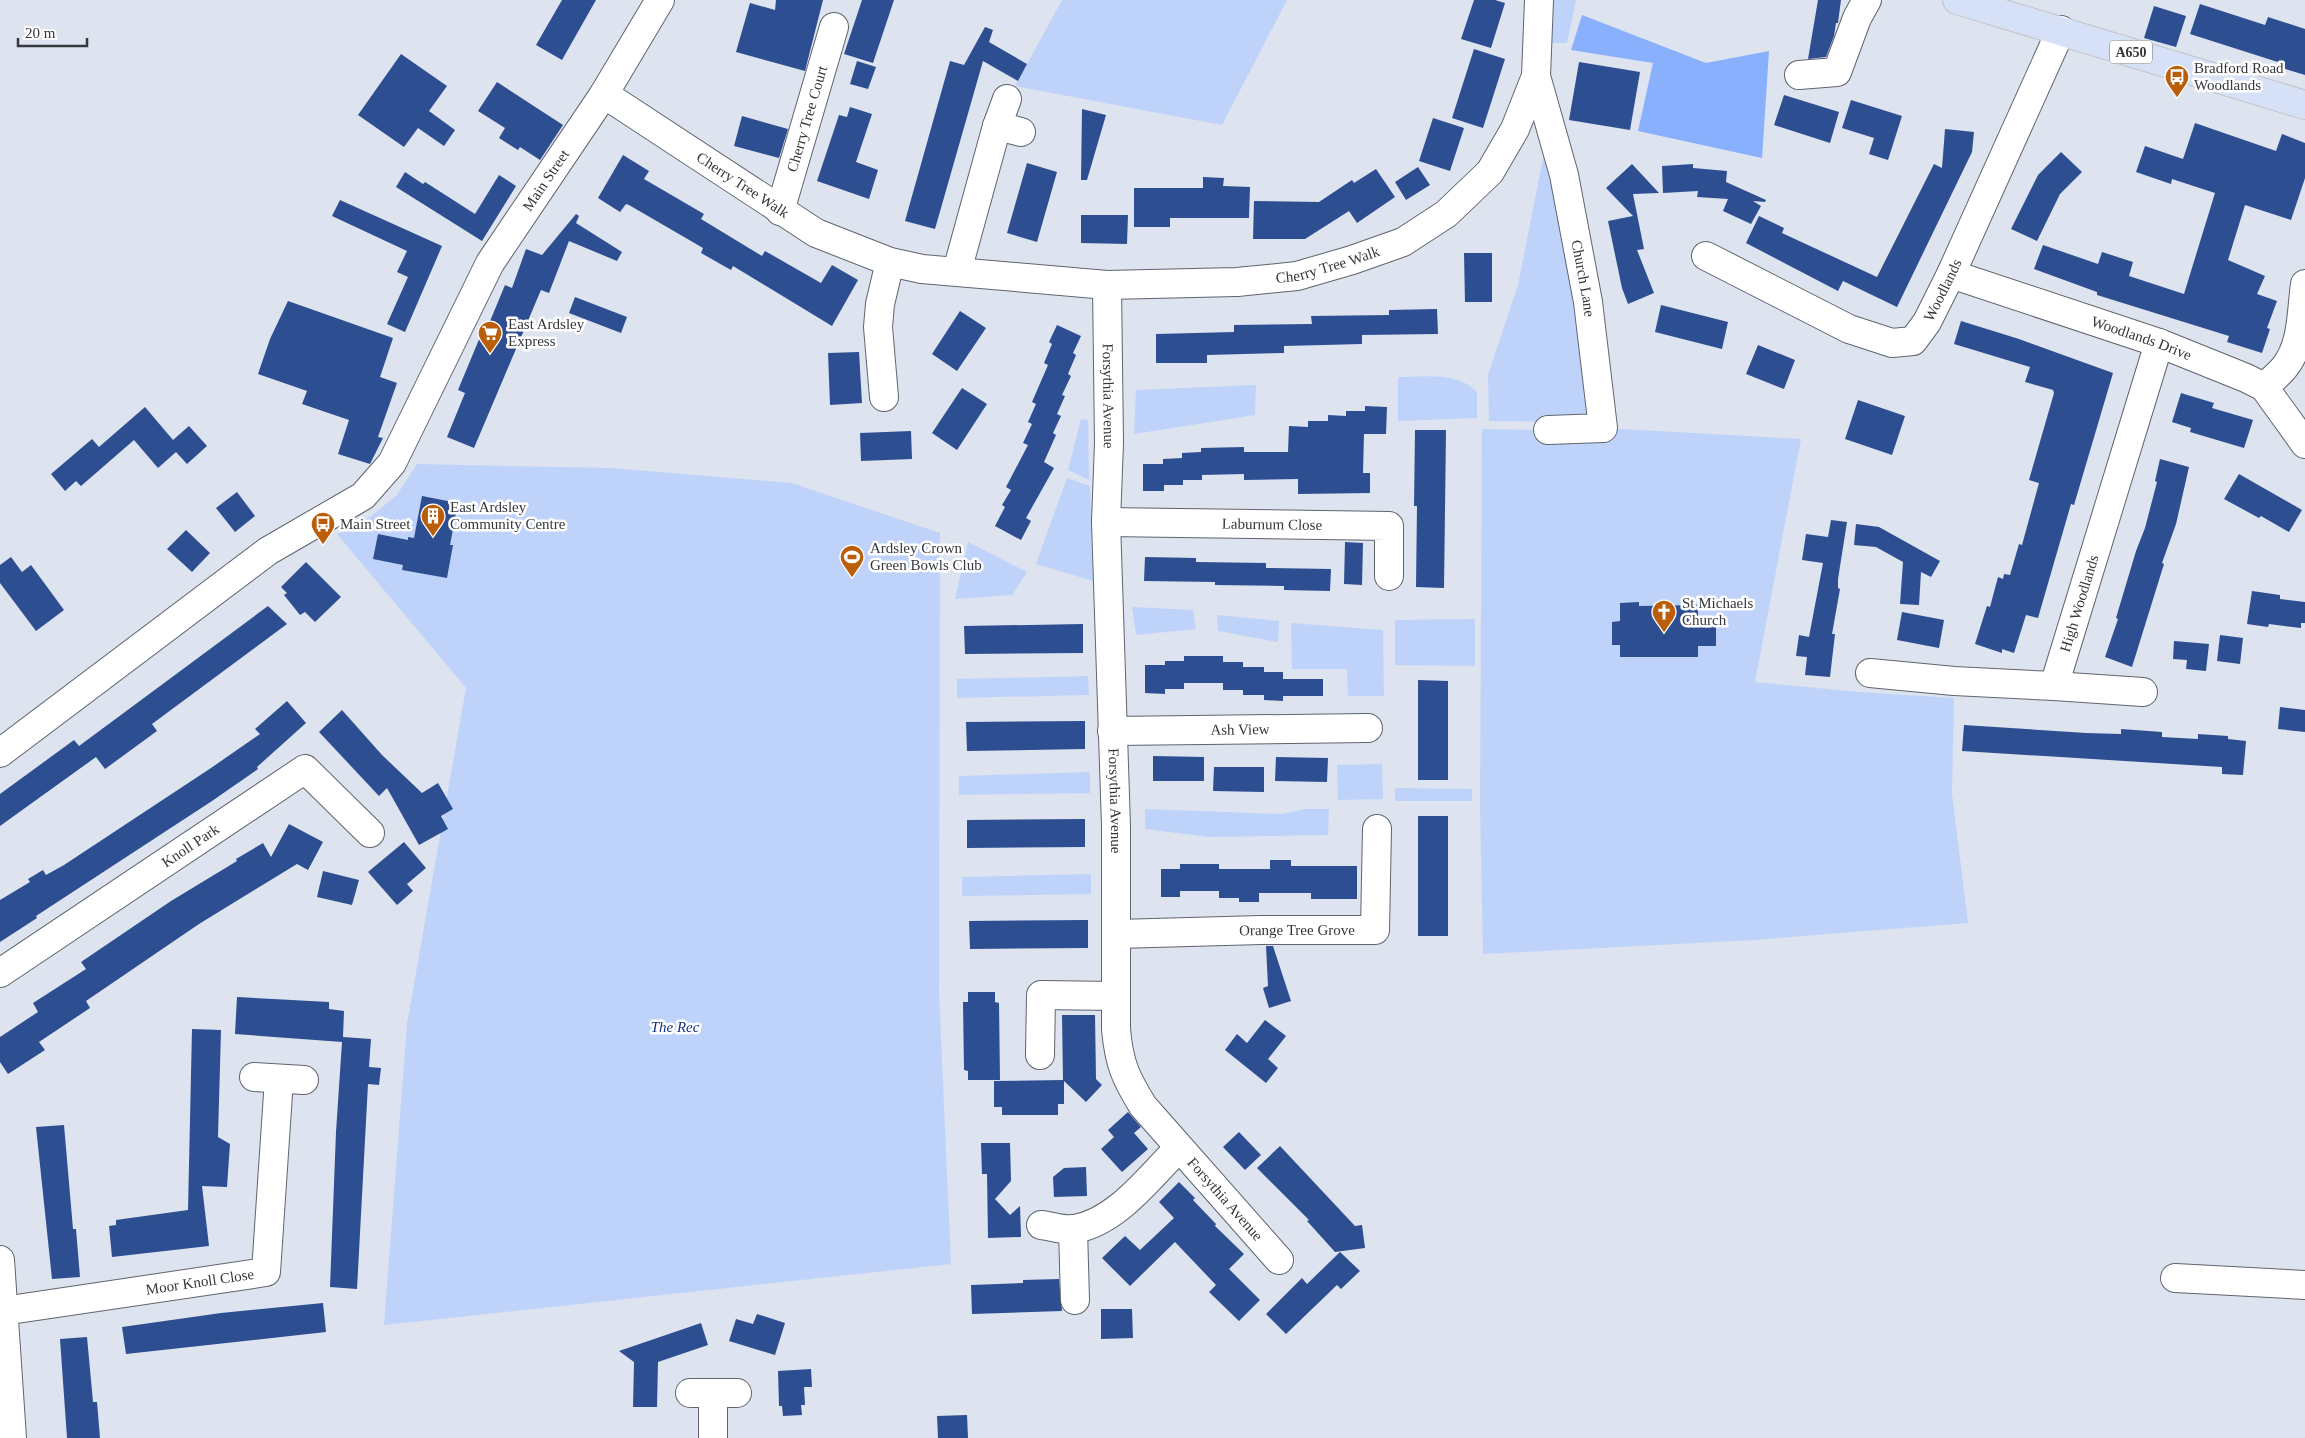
<svg xmlns="http://www.w3.org/2000/svg" width="2305" height="1438" font-family="'Times New Roman',serif">
<rect width="100%" height="100%" fill="#dde3ef"/>
<!-- green -->
<path fill="#bfd3fa" d="M1062 0H1287L1222 125 1015 86Z
M1549 0H1576L1567 43H1548Z
M1545 148 1580 294 1590 422 1489 421 1488 375 1518 285Z
M1398 377C1424 377 1457 371 1477 392V418L1398 421Z
M1256 385 1255 415 1134 434 1136 390Z
M1081 419 1088 420 1089 480 1068 470Z
M1603 428 1801 439 1755 682 1859 692 1954 698 1952 794 1968 923 1754 940 1483 954 1480 805 1482 429 1539 430Z
M417 464 610 468 792 483 940 533 939 992 951 1264 384 1325 407 1024 466 688 337 534 371 516 397 495Z
M1067 478 1090 486 1093 581 1036 564Z
M968 542 1027 572 1012 595 955 599Z
M1132 607 1193 610 1196 629 1136 635Z
M1217 615 1279 621 1278 642 1218 631Z
M1475 619V666L1395 665V620Z
M1291 623 1383 630 1384 696H1348L1347 669H1292Z
M1088 676 1089 695 957 698V679Z
M1382 764 1383 799 1338 800 1337 765Z
M1090 772V793L959 795V776Z
M1395 788 1472 789V801H1395Z
M1145 809 1282 814 1305 809H1329L1328 835 1209 837 1145 829Z
M1091 874V894L962 896V877Z"/>
<!-- forest -->
<path fill="#89b0fc" d="M1582 15 1706 63 1769 51 1762 158 1638 131 1653 63 1571 50Z"/>
<!-- building -->
<path fill="#2e4e92" d="M562 0H596L562 60 536 45Z
M776 0H823L805 71 736 52 750 3 775 10Z
M862 0H894L873 63 844 54Z
M1474 0H1495L1505 3 1491 48 1461 39Z
M1818 0H1841L1838 23H1836L1834 36 1826 57 1808 59Z
M2200 4 2265 25 2268 17 2305 29V75L2282 68 2284 64 2190 34Z
M2154 6 2186 16 2176 47 2144 38Z
M985 27 993 30 989 42 1027 64 1018 81 983 61 935 229 905 221 950 61 964 65Z
M1474 49 1505 59 1483 128 1452 118Z
M401 54 447 86 429 111 455 130 444 146 418 128 404 147 358 115Z
M857 61 876 67 868 89 850 84Z
M1579 62 1640 72 1630 130 1569 120Z
M497 82 563 125 540 160 520 147 518 150 499 138 505 128 478 111Z
M1784 95 1839 112 1830 143 1774 125Z
M1851 100 1902 116 1888 160 1869 154 1874 138 1842 128Z
M850 107 872 114 856 162 878 170 869 199 817 181 839 115 847 117Z
M1082 109 1106 115 1087 180H1081Z
M742 116 788 129 779 158 734 146Z
M1433 118 1464 128 1450 171 1419 161Z
M2195 123 2276 151 2282 134 2305 143V178L2291 220 2245 205 2228 260 2265 276 2257 294 2277 301 2267 328 2270 329 2262 353 2227 342 2229 336 2097 295V292L2034 269 2043 245 2098 264 2102 252 2133 262 2129 276 2184 294 2215 193 2172 179 2171 184 2136 172 2145 146 2183 159Z
M1945 129 1974 132 1972 152 1897 307 1843 281 1838 291 1746 243 1759 216 1784 228 1782 233 1877 277 1934 164 1942 168Z
M2061 152 2082 172 2060 194 2037 241 2011 229 2038 175Z
M623 155 649 171 644 179 704 214 701 219 762 256 765 251 821 283 832 265 858 280 832 326 733 266 731 270 701 253 703 248 629 205 626 204 620 212 598 198Z
M1027 163 1057 172 1037 242 1007 233Z
M1632 164 1659 193 1633 194 1644 249 1637 250 1654 293 1628 304 1622 288 1608 221 1633 216 1606 188Z
M1693 164V168L1727 171 1726 182 1766 200 1765 202 1753 201 1761 206 1751 224 1723 211 1728 199 1697 197 1698 191 1663 193 1662 166Z
M1418 167 1430 185 1406 200 1395 182Z
M1376 169 1395 197 1357 223 1349 211 1305 239H1253L1254 201 1319 202 1352 180 1354 183Z
M405 172 423 184 425 182 475 214 499 175 516 186 482 241 396 187Z
M1203 177 1224 178 1223 186 1250 187 1249 218H1170V227H1134V188H1203Z
M340 200 442 246 405 332 387 324 408 277 397 272 407 251 332 216Z
M576 214 579 216 576 223 622 252 617 261 569 241 549 293 541 290 474 448 447 437 465 393 458 390 485 325 488 326 505 285 512 288 526 249 542 255Z
M1081 215H1128L1127 244 1081 243Z
M1464 253H1492V302H1465Z
M575 297 627 317 621 333 569 313Z
M288 301 393 338 380 377 397 383 378 437 383 438 370 464 338 454 349 420 302 404 307 391 258 374 270 339Z
M1661 305 1728 322 1722 349 1655 332Z
M1437 309 1438 334 1362 335V344L1284 346V353L1207 355V363H1156V334L1234 332V325L1312 324 1311 316 1389 315V310Z
M960 311 986 328 957 371 932 354Z
M1961 321 2019 339 2113 373 2074 505 2071 504 2038 618 2026 615 2014 653 2002 649V653L1975 644 1987 606 1990 607 1998 577 2003 579 2004 574 2010 575 2019 544 2022 545 2039 483 2029 480 2054 393 2053 390 2025 382 2030 367 1954 344Z
M1057 325 1081 336 1073 353 1076 355 1068 374 1071 376 1062 395 1065 396 1057 414 1061 416 1053 433 1056 435 1044 462 1054 468 1026 518 1031 521 1021 540 995 526 1005 507 1002 505 1011 490 1006 487 1028 445 1023 443 1032 424 1028 422 1036 404 1032 402 1048 365 1044 363 1052 344 1049 342Z
M1758 345 1795 360 1784 389 1746 374Z
M859 352 862 403 830 405 828 353Z
M962 388 987 404 957 450 932 433Z
M2181 393 2214 403 2212 408 2253 420 2244 448 2190 432 2191 428 2172 422Z
M1858 400 1905 416 1892 455 1845 439Z
M1365 406 1387 407 1386 434H1364L1363 473H1370V493L1298 494V479L1244 480V474L1202 475V480H1183V485H1164V491H1143V464H1163V459L1182 458V453L1201 452V448L1244 447V452H1288L1289 426 1308 427V421H1328V415L1346 416V411H1365Z
M145 407 173 440 189 426 207 446 187 464 176 452 158 468 134 440 81 486 76 481 65 491 51 474 92 439 99 447Z
M1415 430H1446L1444 588 1416 587 1417 506H1414Z
M911 431 912 459 861 461 860 433Z
M2160 459 2189 467 2176 524 2162 563 2164 564 2132 667 2105 657 2118 619 2116 618 2136 551 2145 528 2157 482 2155 481Z
M2239 474 2302 510 2289 532 2261 516 2259 518 2224 499Z
M237 492 255 516 235 532 216 508Z
M422 496 458 503 450 545H453L447 578 402 570 403 565 373 559 378 534 408 540V537L414 538Z
M1831 520 1847 522 1838 579V588L1840 589 1832 634H1835L1830 677 1805 675 1807 657 1796 656 1799 635 1809 637 1823 563 1802 560 1806 534 1828 537Z
M1856 524 1879 527 1940 561 1931 577 1921 572 1919 605 1900 604 1903 562 1876 547 1854 545Z
M186 530 210 553 192 572 167 549Z
M1345 542 1363 543 1362 585 1344 584Z
M11 557 22 572 31 565 64 610 36 631 0 583V565Z
M1145 557 1196 558V562L1266 563V568L1331 569 1330 591 1284 590V586L1215 585V582L1144 581Z
M306 562 341 597 315 622 305 612 300 615 284 595 287 593 281 587Z
M2252 591 2280 595V599L2305 602V623H2301V628L2269 624 2268 627 2247 624Z
M1639 602V606L1698 605V621H1716V646H1698V657H1620V645H1612V622L1620 621V603Z
M268 606 287 624 152 724 157 731 105 769 96 757 0 826V794L74 740 79 746Z
M1902 612 1944 620 1939 648 1897 640Z
M1083 624V653L965 654 964 626Z
M2220 635 2243 638 2240 664 2217 661Z
M2174 641 2209 644 2206 671 2186 669 2187 660 2173 659Z
M1184 656H1223V662H1243V667H1264V672H1283V679H1323V696H1283V701L1264 700V695H1243V690H1223V683H1184V689H1165V694L1145 693V665H1165V661H1184Z
M1418 680 1448 681V780H1418Z
M287 701 306 723 257 767 258 769 212 801 36 916 37 918 0 942V900L30 882 28 879 43 870 46 875 64 865 211 768 260 734 255 729Z
M2280 707 2305 710V732L2278 729Z
M342 710 382 755 422 793 438 783 453 809 441 816 448 829 419 845 387 788 379 796 319 732Z
M1085 721V749L967 751 966 722Z
M1964 725 2086 733 2121 734V729L2162 732V737L2198 739V734L2228 736V739L2246 741 2243 775 2222 774V767L1962 751Z
M1153 756 1204 757V781H1153Z
M1276 757 1328 758 1327 782 1275 781Z
M1214 767H1264V792L1213 791Z
M1418 816H1448V936H1418Z
M1085 819V847L967 848V820Z
M289 824 323 842 308 870 297 864 199 924 86 1001 90 1008 39 1042 45 1050 8 1074 0 1062V1037L38 1012 33 1003 86 969 81 962 171 901 237 861 236 859 263 843 271 857Z
M404 842 426 868 407 884 413 891 397 905 368 872Z
M1270 860H1291V866H1357V899H1311V893H1259V902H1239V898H1219V891H1180V897H1161V869H1180V864H1219V869H1270Z
M323 871 359 880 352 905 317 897Z
M1088 920V948L970 949 969 921Z
M1266 946H1273L1291 1001 1269 1008 1263 988 1268 986Z
M968 992H995V1002L999 1003 1000 1080H968V1071L964 1070 963 1002H968Z
M237 997 329 1002V1009L344 1011 343 1037 371 1039 369 1067 381 1068 379 1085 368 1084 357 1289 330 1287 336 1132 342 1042 235 1034Z
M1062 1015H1095L1096 1079 1102 1085 1086 1102 1064 1081V1104H1058V1115H1002V1107H994V1081L1063 1080Z
M1265 1020 1286 1036 1268 1059 1278 1068 1266 1083 1225 1050 1237 1034 1247 1043Z
M192 1029 221 1030 218 1137 230 1144 227 1187 202 1186 209 1246 112 1257 109 1226 116 1225V1220L188 1210Z
M1128 1112 1141 1127 1134 1133 1148 1149 1122 1172 1101 1149 1114 1137 1108 1130Z
M64 1125 73 1229H76L80 1277 52 1279 36 1127Z
M1239 1132 1261 1155 1245 1170 1223 1147Z
M981 1143H1010L1011 1181 995 1199 1010 1215 1020 1206 1021 1237 988 1238 987 1174H982Z
M1280 1146 1355 1226 1362 1225 1365 1248 1335 1252 1307 1221 1309 1220 1257 1168Z
M1086 1167 1087 1196 1054 1197 1053 1177 1064 1168Z
M1179 1182 1195 1198 1193 1200 1216 1224 1215 1226 1244 1254 1229 1269 1260 1300 1239 1321 1209 1292 1216 1285 1175 1242 1130 1286 1102 1258 1125 1236 1140 1250 1174 1218 1159 1202Z
M1340 1252 1360 1271 1341 1289 1337 1285 1286 1334 1266 1314 1302 1278 1307 1284Z
M1059 1279 1062 1311 972 1314 971 1285 1023 1283V1280Z
M323 1303 326 1332 126 1354 122 1327 221 1313Z
M1101 1309H1132L1133 1338 1101 1339Z
M757 1314 785 1323 775 1355 729 1341 736 1319 753 1324Z
M701 1323 708 1345 658 1362 657 1407H633L634 1362 619 1351Z
M87 1337 93 1402H97L100 1438H67L60 1339Z
M811 1369 812 1387H804L805 1405H801L802 1415 783 1416 782 1406H779L778 1371Z
M967 1415 968 1438H938L937 1416Z"/>
<g fill="none" stroke-linecap="round" stroke-linejoin="round">
<defs>
<g id="minor">
<path d="M1799 75 1837 72 1857 18 1867 0"/>
<path id="s1" d="M1536 76 1564 175 1588 302 1603 428 1548 430"/>
<path id="s2" d="M604 94 816 233 890 262 922 269 1107 285 1237 282 1297 276 1352 260 1403 242 1446 214 1490 172 1515 129 1536 76 1539 0"/>
<path d="M997 126 1021 132"/>
<path id="s3" d="M780 211 834 27"/>
<path id="s4" d="M1706 256 1849 329 1892 343 1913 341 1927 322 1951 274 2061 30"/>
<path d="M957 271 997 126 1007 99"/>
<path id="s5" d="M1951 274 2159 343 2246 378 2264 387 2305 444"/>
<path id="s6" d="M1107 285 1109 443 1106 522 1116 826V1029C1119 1063 1125 1077 1143 1106L1279 1260"/>
<path d="M2264 387C2271 381 2278 375 2284 368 2303 345 2301 312 2305 284"/>
<path d="M884 397 878 327 880 304 890 262"/>
<path id="s7" d="M1106 522 1389 526V576"/>
<path id="s8" d="M1870 673 1954 681 2054 686 2159 343"/>
<path d="M2054 686 2143 692"/>
<path id="s9" d="M1112 731 1368 728"/>
<path id="s10" d="M0 753 268 551 363 496 392 463 490 263 604 94 660 0"/>
<path id="s11" d="M1117 934 1261 930H1375L1377 829"/>
<path id="s12" d="M0 973 305 769 370 833"/>
<path d="M1040 1055 1041 995 1116 996"/>
<path d="M254 1077 304 1080"/>
<path d="M1041 1225C1051 1226 1065 1231 1075 1229 1118 1221 1149 1177 1179 1148"/>
<path d="M1073 1229 1075 1300"/>
<path d="M0 1260 12 1438"/>
<path d="M2175 1278 2305 1285"/>
<path id="s13" d="M3 1311 266 1272 279 1079"/>
<path d="M690 1393H737"/>
<path d="M713 1393V1438"/>
</g>
<path id="major" d="M1957 0 2305 105"/>
</defs>
<!-- minor casing -->
<use href="#minor" stroke="#5f646e" stroke-width="30"/>
<!-- major casing -->
<use href="#major" stroke="#c2c3c4" stroke-width="30"/>
<!-- minor -->
<use href="#minor" stroke="#fff" stroke-width="28"/>
<!-- major -->
<use href="#major" stroke="#d6e1f8" stroke-width="28"/>
</g>
<!-- icons -->
<defs>
<symbol id="bus-pin" viewBox="-11 -11 22 30"><path d="M0 17L-7.5 6A9.5 9.5 0 1 1 7.5 6Z" fill="#ba5e0a" stroke="#fff"/><path d="M-5-6H5V4H4V6H2V4H-2V6H-4V4H-5ZM-3.5-4V0h7V-4ZM-3.5 1.2v1.5H-2V1.2ZM2 1.2v1.5H3.5V1.2Z" fill="#fff"/></symbol>
<symbol id="supermarket-pin" viewBox="-11 -11 22 30"><path d="M0 17L-7.5 6A9.5 9.5 0 1 1 7.5 6Z" fill="#ba5e0a" stroke="#fff"/><path d="M-6-5.5h2.5l.6 2H6L4.5 2H-2.5L-4.4-4H-6ZM-1.5 3.2a1.3 1.3 0 1 0 .1 0ZM3 3.2a1.3 1.3 0 1 0 .1 0Z" fill="#fff"/></symbol>
<symbol id="building-pin" viewBox="-11 -11 22 30"><path d="M0 17L-7.5 6A9.5 9.5 0 1 1 7.5 6Z" fill="#ba5e0a" stroke="#fff"/><path d="M-4-6H4V6H1V3H-1V6H-4ZM-2.5-4.3h1.7v1.8h-1.7ZM.8-4.3h1.7v1.8H.8ZM-2.5-1h1.7V.8h-1.7ZM.8-1h1.7V.8H.8Z" fill="#fff"/></symbol>
<symbol id="stadium-pin" viewBox="-11 -11 22 30"><path d="M0 17L-7.5 6A9.5 9.5 0 1 1 7.5 6Z" fill="#ba5e0a" stroke="#fff"/><path d="M0-5a6.5 5 0 1 0 0 10a6.5 5 0 1 0 0-10ZM-3.5-1.8h7v3.6h-7Z" fill="#fff"/></symbol>
<symbol id="church-pin" viewBox="-11 -11 22 30"><path d="M0 17L-7.5 6A9.5 9.5 0 1 1 7.5 6Z" fill="#ba5e0a" stroke="#fff"/><path d="M-1.2-6h2.4v3.5h3.3v2.4h-3.3V6h-2.4V-.1h-3.3v-2.4h3.3Z" fill="#fff"/></symbol>
</defs>
<g fill-rule="evenodd">
<use href="#bus-pin" x="2163" y="63" width="28" height="38"/>
<use href="#supermarket-pin" x="476" y="319" width="28" height="38"/>
<use href="#building-pin" x="419" y="502" width="28" height="38"/>
<use href="#bus-pin" x="309" y="510" width="28" height="38"/>
<use href="#stadium-pin" x="838" y="543" width="28" height="38"/>
<use href="#church-pin" x="1650" y="598" width="28" height="38"/>
</g>
<g text-anchor="middle" dominant-baseline="central" stroke-width="5" stroke-linejoin="round" paint-order="stroke">
<!-- shield labels -->
<rect fill="#fff" stroke="#727376" stroke-width="1" x="2110" y="40.5" width="42" height="23" rx="4"/>
<g font-size="14" font-weight="bold" fill="#35373c">
<text x="2131" y="52">A650</text>
</g>
<!-- poi labels -->
<g font-size="15" fill="#35373c" stroke="#fff" text-anchor="start">
<text x="2194" y="68">Bradford Road<tspan x="2194" dy="17">Woodlands</tspan></text>
<text x="508" y="324">East Ardsley<tspan x="508" dy="17">Express</tspan></text>
<text x="450" y="507">East Ardsley<tspan x="450" dy="17">Community Centre</tspan></text>
<text x="340" y="524">Main Street</text>
<text x="870" y="548">Ardsley Crown<tspan x="870" dy="17">Green Bowls Club</tspan></text>
<text x="1682" y="603">St Michaels<tspan x="1682" dy="17">Church</tspan></text>
</g>
<!-- street labels -->
<g font-size="15" fill="#35373c" stroke="#fff">
<text stroke="none"><textPath href="#s3" startOffset="96">Cherry Tree Court</textPath></text>
<text stroke="none"><textPath href="#s10" startOffset="812">Main Street</textPath></text>
<text stroke="none"><textPath href="#s2" startOffset="166">Cherry Tree Walk</textPath></text>
<text stroke="none"><textPath href="#s2" startOffset="774">Cherry Tree Walk</textPath></text>
<text stroke="none"><textPath href="#s1" startOffset="208">Church Lane</textPath></text>
<text stroke="none"><textPath href="#s4" startOffset="286">Woodlands</textPath></text>
<text stroke="none"><textPath href="#s5" startOffset="201">Woodlands Drive</textPath></text>
<text stroke="none"><textPath href="#s6" startOffset="111">Forsythia Avenue</textPath></text>
<text stroke="none"><textPath href="#s7" startOffset="166">Laburnum Close</textPath></text>
<text stroke="none"><textPath href="#s8" startOffset="271">High Woodlands</textPath></text>
<text stroke="none"><textPath href="#s9" startOffset="128">Ash View</textPath></text>
<text stroke="none"><textPath href="#s6" startOffset="516">Forsythia Avenue</textPath></text>
<text stroke="none"><textPath href="#s12" startOffset="229">Knoll Park</textPath></text>
<text stroke="none"><textPath href="#s11" startOffset="180">Orange Tree Grove</textPath></text>
<text stroke="none"><textPath href="#s6" startOffset="951">Forsythia Avenue</textPath></text>
<text stroke="none"><textPath href="#s13" startOffset="199">Moor Knoll Close</textPath></text>
</g>
<!-- park labels -->
<g font-size="15" font-style="italic" fill="#0e3286" stroke="#fff">
<text x="675" y="1027">The Rec</text>
</g>
</g>
<!-- scale -->
<path d="M18 38v8h69v-8" fill="none" stroke="#35373c" stroke-width="2.5"/>
<text x="25" y="38" font-size="15" fill="#35373c" stroke="#ffffff" stroke-width="4" paint-order="stroke">20 m</text>
</svg>
